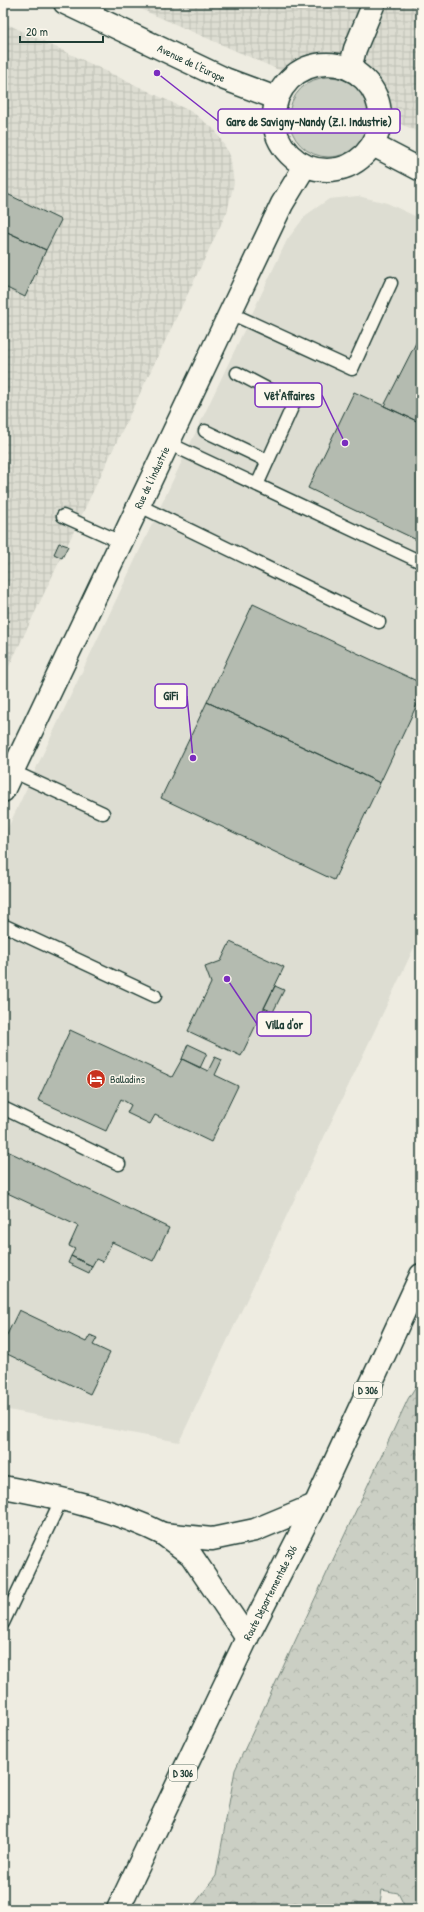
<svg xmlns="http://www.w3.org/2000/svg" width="424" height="1912" font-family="'Patrick Hand',sans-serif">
<defs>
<pattern id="industrial-grid" width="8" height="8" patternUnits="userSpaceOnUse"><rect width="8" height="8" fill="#ddddd2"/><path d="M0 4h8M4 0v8" fill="none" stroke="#bdbfb5"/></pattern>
<pattern id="forest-crowns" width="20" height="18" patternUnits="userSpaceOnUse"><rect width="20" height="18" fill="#cbcfc4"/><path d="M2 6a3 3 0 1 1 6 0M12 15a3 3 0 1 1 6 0" fill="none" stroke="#aeb3a9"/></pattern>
</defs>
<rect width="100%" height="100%" fill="#eeece1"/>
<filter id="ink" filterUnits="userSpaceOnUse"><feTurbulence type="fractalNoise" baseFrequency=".025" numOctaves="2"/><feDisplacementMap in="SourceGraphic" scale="8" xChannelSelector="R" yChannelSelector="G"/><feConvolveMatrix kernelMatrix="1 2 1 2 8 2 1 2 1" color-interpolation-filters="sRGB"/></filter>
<g filter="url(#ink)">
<!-- built -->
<path fill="#ddddd2" d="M358 196 387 203 421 219V933L179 1442 3 1409V838L287 240 306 215 329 199Z"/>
<!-- industrial -->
<path fill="url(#industrial-grid)" d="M127 3H421V133L236 51Z
M3 22 192 112 215 130 230 155 234 183 227 212 3 679Z"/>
<!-- grass -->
<path fill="#cbcfc4" stroke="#75867c" d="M289 117a40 40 0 1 1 80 0a40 40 0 1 1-80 0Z"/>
<!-- forest -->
<path fill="url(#forest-crowns)" stroke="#75867c" d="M421 1378V1909H406L398 1893 382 1890 379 1909H191L216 1876 235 1770 408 1399Z"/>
<!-- building -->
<path fill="#b4bbb0" stroke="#1f3d34" d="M3 192 61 220 46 250 3 230Z
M3 230 46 250 25 297 3 286Z
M421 333V423L384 406Z
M354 392 421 423V542L308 488Z
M59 543 68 546 62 558 54 554Z
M253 604 421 683V696L380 783 207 702Z
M207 702 380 783 334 880 161 798Z
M230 942 284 967 241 1056 188 1031 211 983 205 967 221 961Z
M275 986 284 990 273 1012 264 1008Z
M70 1030 172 1077 182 1059 208 1071 215 1057 222 1060 215 1075 238 1086 211 1142 155 1115 150 1124 127 1113 131 1105 121 1099 106 1131 38 1100Z
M188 1044 207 1053 200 1068 182 1059Z
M3 1149 169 1228 153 1261 112 1242 103 1262 96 1259 92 1266 71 1256 75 1249 69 1246 78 1226 3 1191Z
M71 1256 92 1266 89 1273 68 1263Z
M19 1310 86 1342 90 1335 97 1338 93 1345 110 1353 90 1394 3 1352V1343Z"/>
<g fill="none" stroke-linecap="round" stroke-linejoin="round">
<defs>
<path id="service" d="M230 313 352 369 391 283
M237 373 294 403 257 485
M205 431 268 461
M168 443 421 562
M138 505 379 622
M63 516 121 542
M12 771 103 813
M3 925 155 996
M3 1108 119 1164
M3 1623 62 1498"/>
<g id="minor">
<path d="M350 69 355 49 374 3"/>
<path id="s1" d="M3 791 230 313 282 204 305 166"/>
<path d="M3 1487C58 1497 113 1509 163 1534"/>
<path d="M247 1638 191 1555 163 1534 212 1539 255 1530 315 1505"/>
</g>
<g id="tertiary">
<path id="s2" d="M65 3 225 79 276 98"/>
<circle cx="327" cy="117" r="53"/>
<path d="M373 145 421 170"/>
</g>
<g id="primary">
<path id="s3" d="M118 1909 247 1638 315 1505 421 1275"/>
</g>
</defs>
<!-- service casing -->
<use href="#service" stroke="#1f3d34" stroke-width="15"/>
<!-- minor casing -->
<use href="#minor" stroke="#1f3d34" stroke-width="25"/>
<!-- tertiary casing -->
<use href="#tertiary" stroke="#1f3d34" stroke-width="25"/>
<!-- primary casing -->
<use href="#primary" stroke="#1f3d34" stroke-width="25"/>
<!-- service -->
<use href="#service" stroke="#fbf7ec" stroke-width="12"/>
<!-- minor -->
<use href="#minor" stroke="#fbf7ec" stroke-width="22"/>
<!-- tertiary -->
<use href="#tertiary" stroke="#fbf7ec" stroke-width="22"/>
<!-- primary -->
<use href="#primary" stroke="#fbf7ec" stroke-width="22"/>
</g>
</g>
<!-- icons -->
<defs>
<symbol id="hotel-disc" viewBox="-11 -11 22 22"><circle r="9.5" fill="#c8321e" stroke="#fbf7ec"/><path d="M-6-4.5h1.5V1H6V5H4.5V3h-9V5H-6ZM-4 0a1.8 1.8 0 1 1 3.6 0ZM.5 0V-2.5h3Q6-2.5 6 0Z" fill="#fff"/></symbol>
</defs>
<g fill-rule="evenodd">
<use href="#hotel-disc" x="85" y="1068" width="22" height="22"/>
</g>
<g text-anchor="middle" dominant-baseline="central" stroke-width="3" stroke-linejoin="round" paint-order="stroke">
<!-- shield labels -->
<g fill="#fbf7ec" stroke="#61756b" stroke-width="1">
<rect x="354" y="1382" width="28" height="16" rx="3"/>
<rect x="169" y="1765" width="28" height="16" rx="3"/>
</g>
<g font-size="10" font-weight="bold" fill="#1f3d34">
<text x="368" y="1390">D 306</text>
<text x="183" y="1773">D 306</text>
</g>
<!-- street labels -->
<g font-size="11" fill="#1f3d34" stroke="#fbf7ec">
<text stroke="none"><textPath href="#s2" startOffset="140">Avenue de l'Europe</textPath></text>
<text stroke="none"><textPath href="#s1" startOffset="347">Rue de l'Industrie</textPath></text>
<text stroke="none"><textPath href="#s3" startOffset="351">Route Départementale 306</textPath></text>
</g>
<!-- poi labels -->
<g font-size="11" fill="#1f3d34" stroke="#fbf7ec" text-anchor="start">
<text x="110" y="1079">Balladins</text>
</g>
</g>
<!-- callouts -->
<path fill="none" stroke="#7b2cbf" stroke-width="1.5" d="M157 73L218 121M345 443L322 395M193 758L187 696M227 979L257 1024"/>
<g fill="#7b2cbf" stroke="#fbf7ec" stroke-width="1.5">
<circle cx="157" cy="73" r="4"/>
<circle cx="345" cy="443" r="4"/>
<circle cx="193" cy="758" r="4"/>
<circle cx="227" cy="979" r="4"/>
</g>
<g fill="#fbf7ec" stroke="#7b2cbf" stroke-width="1.5">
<rect x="218" y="109" width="182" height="24" rx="4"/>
<rect x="255" y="383" width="67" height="24" rx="4"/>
<rect x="155" y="684" width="32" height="24" rx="4"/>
<rect x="257" y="1012" width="54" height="24" rx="4"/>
</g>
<g font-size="12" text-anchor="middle" font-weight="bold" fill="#1f3d34">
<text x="309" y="126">Gare de Savigny-Nandy (Z.I. Industrie)</text>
<text x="289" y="400">Vêt'Affaires</text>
<text x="171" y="700">GiFi</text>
<text x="284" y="1029">Villa d'or</text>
</g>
<!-- margin -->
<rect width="424" height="1912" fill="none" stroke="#fbf7ec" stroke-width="16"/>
<rect x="8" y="8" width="408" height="1896" fill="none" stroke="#1f3d34" stroke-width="1.5" filter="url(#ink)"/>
<!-- scale -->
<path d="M20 36v6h83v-6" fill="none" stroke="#1f3d34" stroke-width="2"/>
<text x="26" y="36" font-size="12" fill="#1f3d34" stroke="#fbf7ec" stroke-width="3" paint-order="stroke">20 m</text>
</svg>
